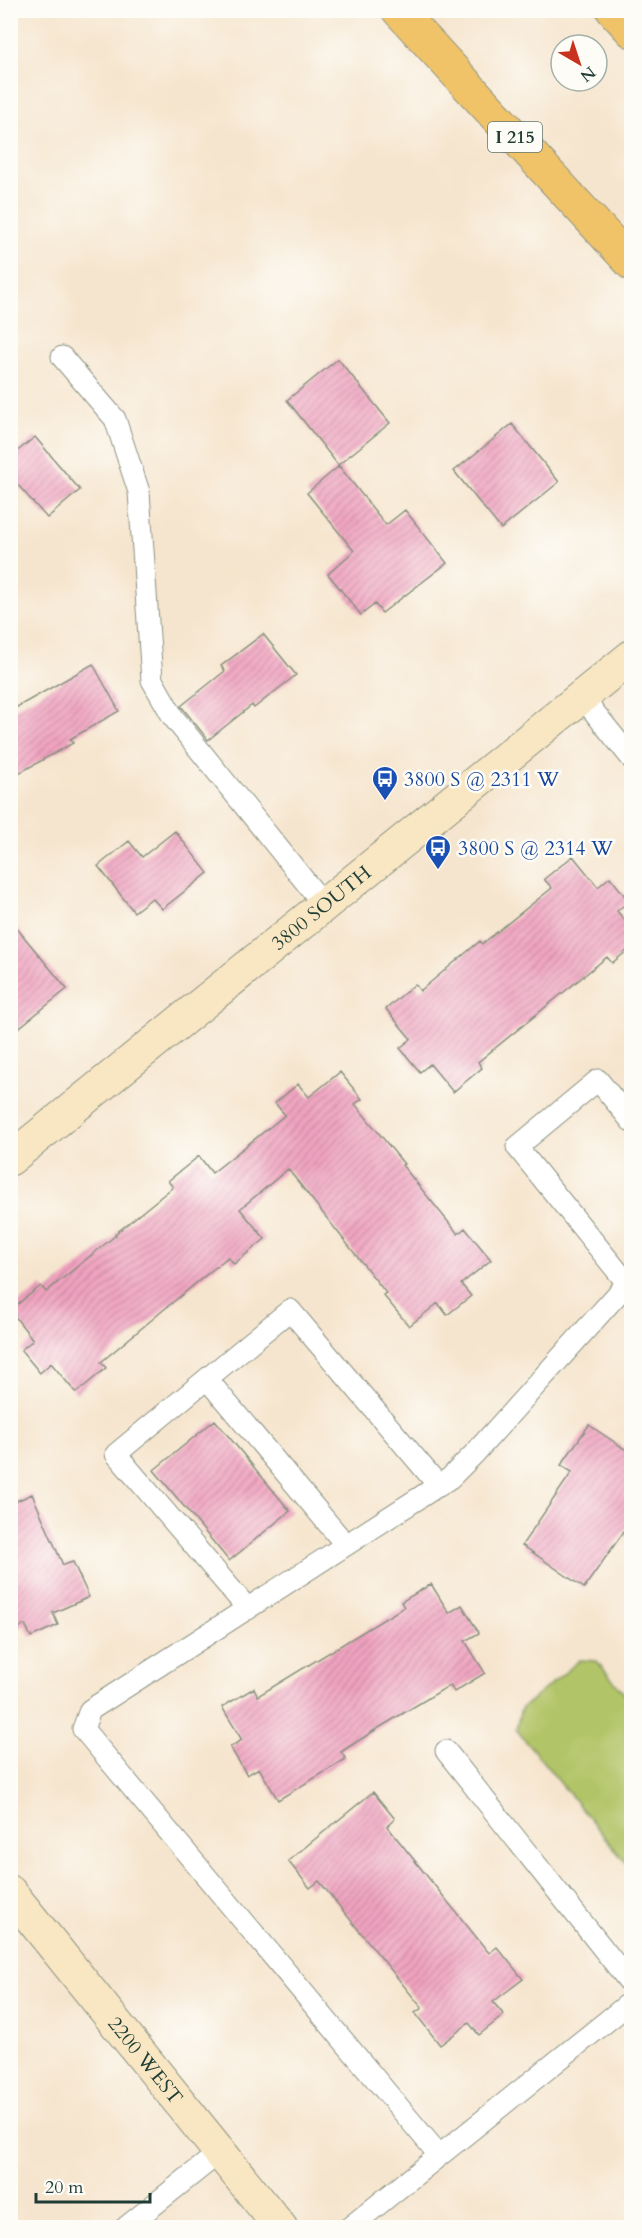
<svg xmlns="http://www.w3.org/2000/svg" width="642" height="2238" font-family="Cardo,serif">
<defs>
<pattern id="building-hatch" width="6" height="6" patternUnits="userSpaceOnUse" patternTransform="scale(1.5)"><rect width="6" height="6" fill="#f1a3c0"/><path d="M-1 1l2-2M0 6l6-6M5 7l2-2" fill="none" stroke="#c3869d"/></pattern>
</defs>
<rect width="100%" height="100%" fill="#fdfcf7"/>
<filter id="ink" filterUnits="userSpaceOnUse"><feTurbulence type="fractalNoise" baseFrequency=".0167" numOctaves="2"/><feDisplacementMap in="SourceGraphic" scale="12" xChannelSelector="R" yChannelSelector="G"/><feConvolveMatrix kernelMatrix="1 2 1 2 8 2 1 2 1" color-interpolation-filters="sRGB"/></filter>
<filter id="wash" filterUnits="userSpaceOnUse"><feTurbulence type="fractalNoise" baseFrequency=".008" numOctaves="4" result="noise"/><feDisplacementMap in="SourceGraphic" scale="24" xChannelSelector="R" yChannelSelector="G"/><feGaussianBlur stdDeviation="1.35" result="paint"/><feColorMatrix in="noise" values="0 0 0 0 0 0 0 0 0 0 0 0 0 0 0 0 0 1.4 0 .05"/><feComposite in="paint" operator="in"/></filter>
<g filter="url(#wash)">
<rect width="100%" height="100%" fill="#f6e5ce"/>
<!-- park -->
<path fill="#b2c467" stroke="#68804e" stroke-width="1.5" d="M580 1660 597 1661 631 1702V1869L516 1729 521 1709Z"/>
<g id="blocks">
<!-- building -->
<path fill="url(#building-hatch)" d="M338 359 390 423 338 465 287 400Z
M512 424 559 482 501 529 454 471Z
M35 437 80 490 47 518 10 476V457Z
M339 466 386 525 405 510 447 563 382 613 375 604 361 615 328 574 354 551 307 493Z
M263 634 296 675 254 708 252 705 208 740 181 706 225 671 221 666Z
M93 664 119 711 70 739 73 743 10 778V711Z
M175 831 208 873 162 909 152 898 134 912 98 866 129 841 142 857Z
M573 856 598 887 610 877 629 901 617 911 632 929V947L612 963 607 957 478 1062 482 1068 453 1092 430 1064 420 1072 400 1048 411 1039 386 1009 415 984 420 991 480 941 482 944 552 888 544 879Z
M10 920 67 989 10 1035Z
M340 1072 362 1099 355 1104 404 1164 402 1165 458 1234 465 1228 491 1260 461 1284 471 1296 447 1315 438 1303 409 1326 383 1295 386 1293 288 1169 240 1209 265 1239 234 1264 228 1257 161 1312 101 1362 106 1368 76 1393 51 1363 40 1373 21 1350 33 1340 10 1310 41 1286 46 1292 116 1235 115 1234 173 1187 168 1181 199 1156 212 1173 285 1115 275 1103 298 1084 309 1097Z
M215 1420 290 1511 229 1561 154 1470Z
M589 1425 632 1454V1520L584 1588 522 1545 572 1472 561 1465Z
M32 1494 63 1565 73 1562 89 1597 53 1613 58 1625 31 1637 25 1625 10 1631V1504Z
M431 1584 449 1613 462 1605 479 1633 465 1641 485 1673 454 1692 450 1685 372 1732 341 1752 346 1759 278 1800 259 1768 247 1775 230 1747 242 1740 222 1707 254 1688 258 1696 404 1607 401 1602Z
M373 1792 395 1819 387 1826 435 1886 489 1953 497 1947 523 1979 493 2002 504 2015 479 2035 469 2023 440 2045 415 2013 422 2008 319 1881 310 1888 288 1861Z"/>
</g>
</g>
<g filter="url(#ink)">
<use href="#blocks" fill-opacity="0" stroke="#8a9181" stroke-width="1.5"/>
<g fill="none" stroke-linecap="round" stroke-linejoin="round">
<defs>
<path id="lane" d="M62 357 115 419 139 492 152 680 173 717 324 905
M582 697 632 759
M627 1283 517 1147 598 1080 632 1122
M207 1379 346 1545
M248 1609 116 1454 290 1310 439 1486
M446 1751 632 1985
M439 2155 83 1729 90 1710 450 1478 475 1453 632 1278
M125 2228 220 2152
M349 2228 632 2001"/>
<g id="secondary">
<path id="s1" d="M10 1159 632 656"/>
<path id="s2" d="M10 1892 281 2228"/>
</g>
<path id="highway" d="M398 10 632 264
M613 10 632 31"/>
</defs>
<!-- lane casing -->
<use href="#lane" stroke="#8a9181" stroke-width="23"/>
<!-- secondary casing -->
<use href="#secondary" stroke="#8a9181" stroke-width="35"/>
<!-- highway casing -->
<use href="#highway" stroke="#8a9181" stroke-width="35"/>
<!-- lane -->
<use href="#lane" stroke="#fff" stroke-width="21"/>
<!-- secondary -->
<use href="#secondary" stroke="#f9e7c3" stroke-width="33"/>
<!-- highway -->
<use href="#highway" stroke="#f0c369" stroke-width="33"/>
</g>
</g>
<!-- icons -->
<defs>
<symbol id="bus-pin" viewBox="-11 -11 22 30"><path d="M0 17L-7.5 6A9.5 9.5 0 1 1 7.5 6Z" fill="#1a4fb4" stroke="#fdfcf7"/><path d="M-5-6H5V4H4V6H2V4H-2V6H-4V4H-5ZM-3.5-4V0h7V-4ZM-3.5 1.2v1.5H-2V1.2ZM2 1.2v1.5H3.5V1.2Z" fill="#fff"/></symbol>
</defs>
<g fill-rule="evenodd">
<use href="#bus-pin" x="370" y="764" width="30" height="40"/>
<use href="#bus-pin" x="423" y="833" width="30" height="40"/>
</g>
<g text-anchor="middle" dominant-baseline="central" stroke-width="5" stroke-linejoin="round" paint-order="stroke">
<!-- shield labels -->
<rect fill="#fdfcf7" stroke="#62766e" stroke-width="1.5" x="488" y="122" width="54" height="30" rx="4.5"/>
<g font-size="18" font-weight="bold" fill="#1f3d34">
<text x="515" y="137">I 215</text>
</g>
<!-- transit labels -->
<g font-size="20" fill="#164399" stroke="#fdfcf7" text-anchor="start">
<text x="404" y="779">3800 S @ 2311 W</text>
<text x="458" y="848">3800 S @ 2314 W</text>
</g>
<!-- street labels -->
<g font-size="20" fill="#1f3d34" stroke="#fdfcf7">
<text stroke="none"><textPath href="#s1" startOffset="400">3800 SOUTH</textPath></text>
<text stroke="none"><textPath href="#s2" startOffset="216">2200 WEST</textPath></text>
</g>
</g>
<!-- margin -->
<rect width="642" height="2238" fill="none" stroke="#fdfcf7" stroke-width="36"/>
<!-- north arrow -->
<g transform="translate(579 63) rotate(141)"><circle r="28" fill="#fdfcf7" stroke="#a4b0a9" stroke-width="1.5"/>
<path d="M0-4.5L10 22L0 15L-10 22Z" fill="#c8321e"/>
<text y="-9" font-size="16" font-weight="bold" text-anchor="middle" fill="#1f3d34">N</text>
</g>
<!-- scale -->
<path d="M36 2193v9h114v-9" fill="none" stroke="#1f3d34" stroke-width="3"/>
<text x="45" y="2193" font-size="18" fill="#1f3d34" stroke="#fdfcf7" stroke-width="4.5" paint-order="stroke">20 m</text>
</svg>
